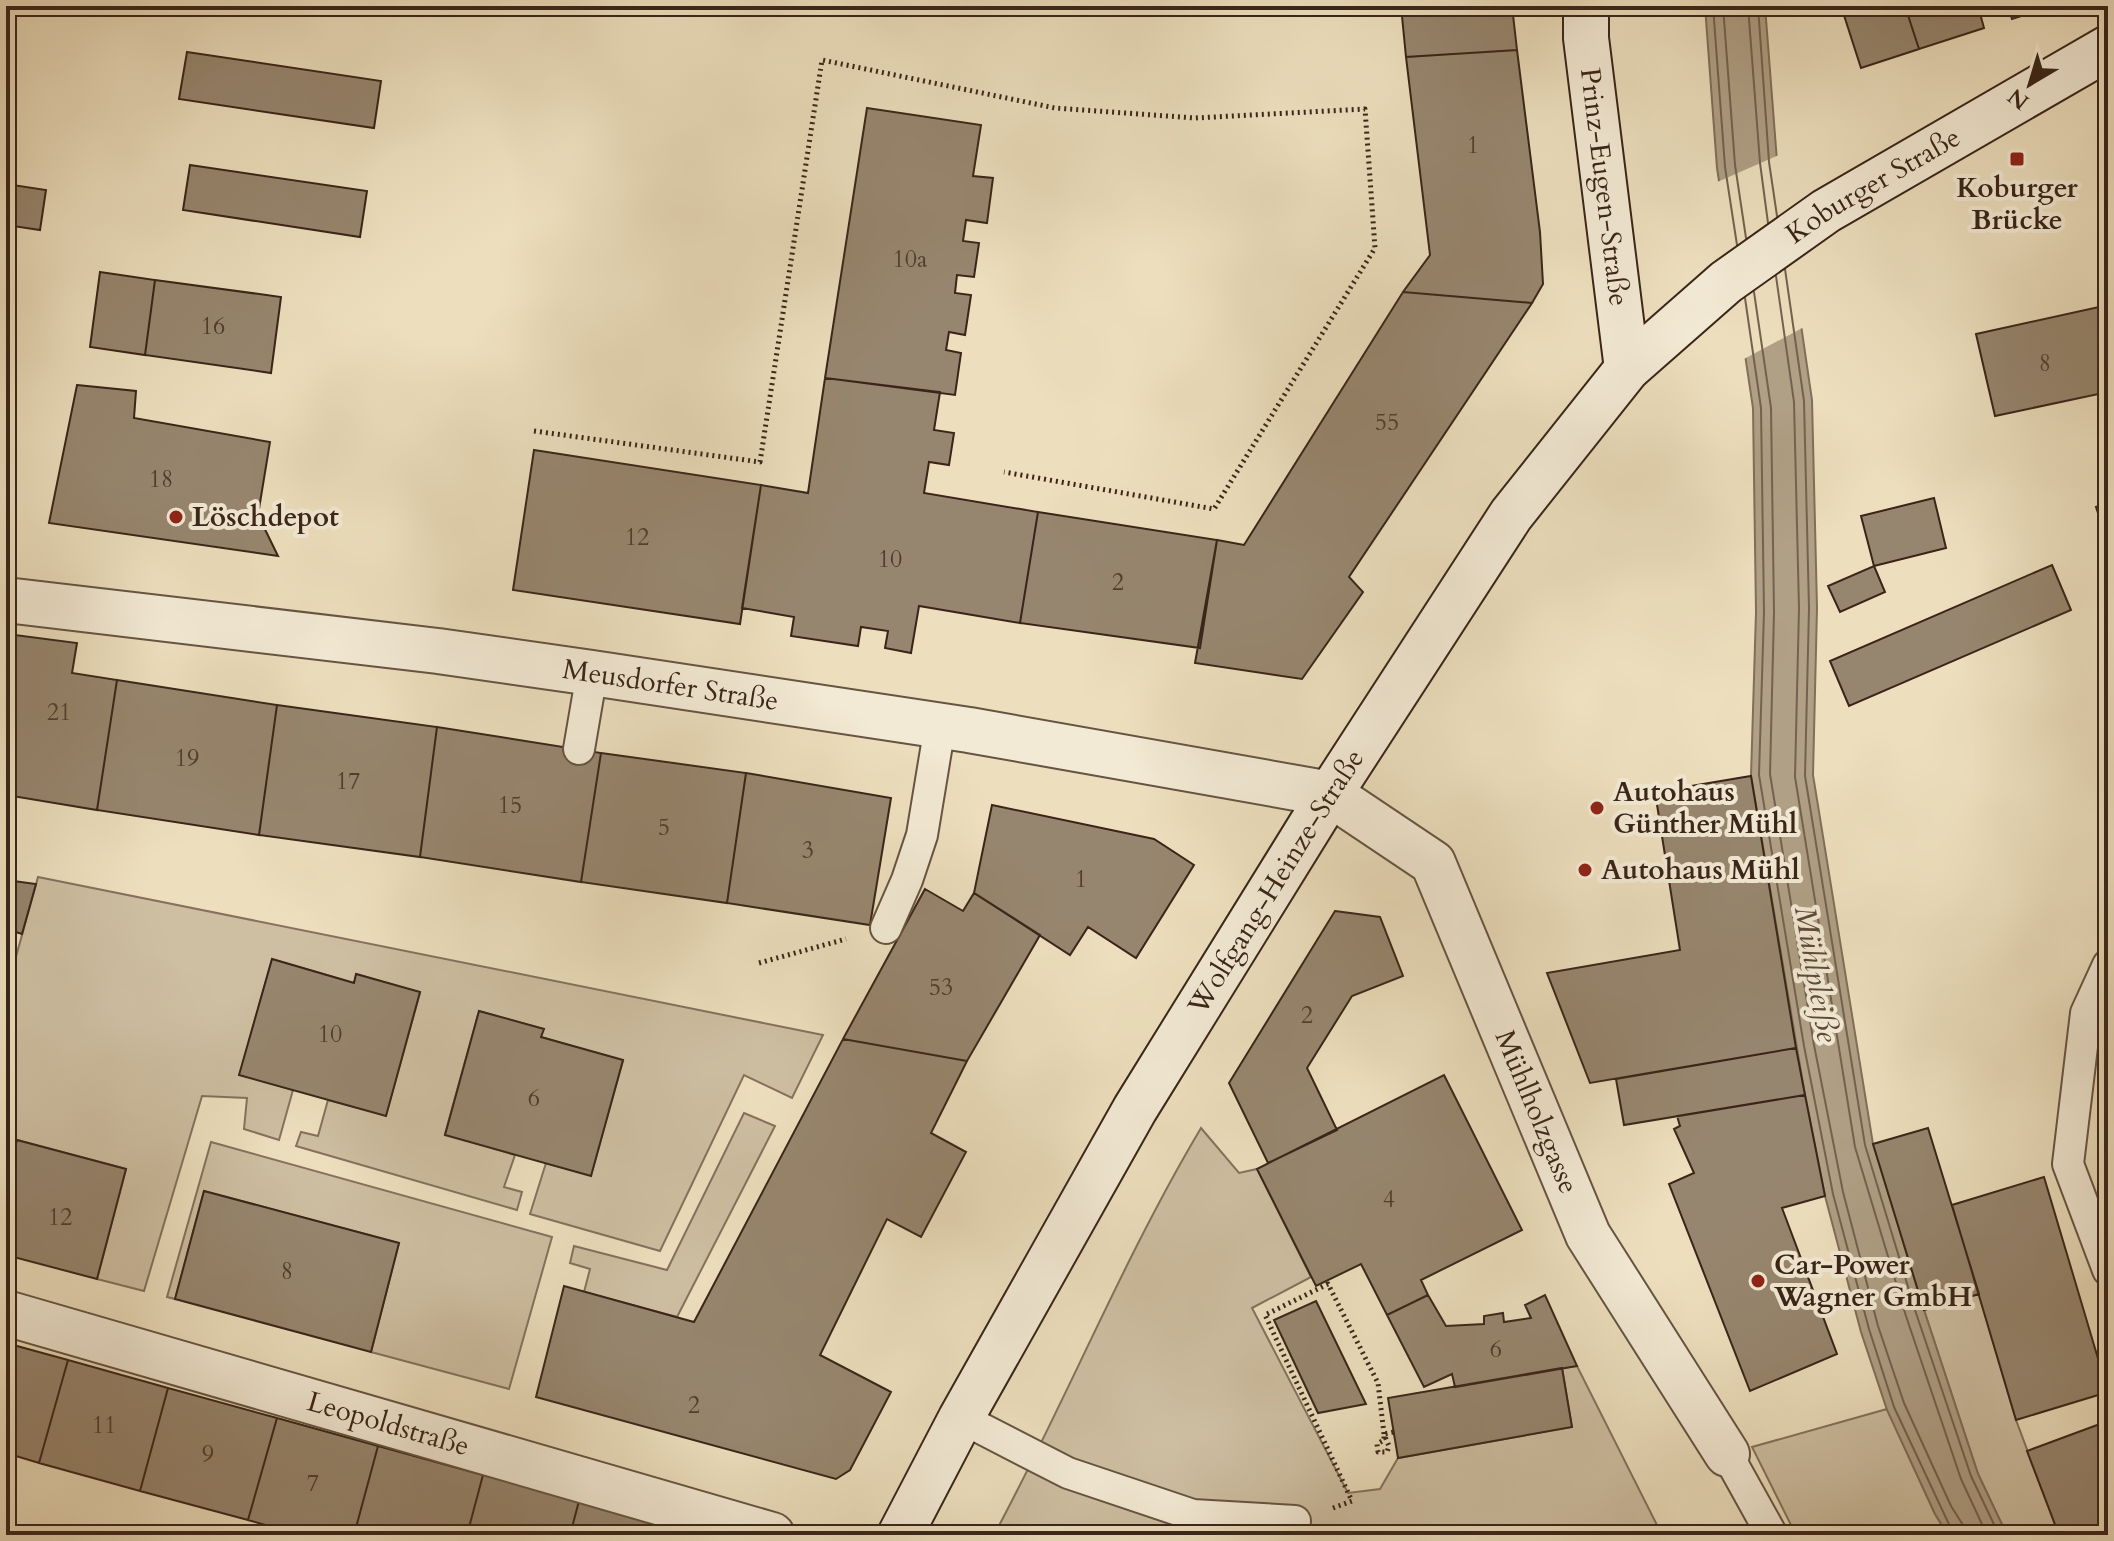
<svg xmlns="http://www.w3.org/2000/svg" width="2114" height="1541" font-family="Cardo,serif">
<rect width="100%" height="100%" fill="#eddfbe"/>
<filter id="stains"><feTurbulence type="fractalNoise" baseFrequency=".0025" numOctaves="4"/><feColorMatrix values="0 0 0 0 .2 0 0 0 0 .09 0 0 0 0 .02 0 0 0 .5 -.17"/></filter>
<radialGradient id="worn" r=".72"><stop offset=".6" stop-color="#630" stop-opacity="0"/><stop offset="1" stop-color="#630" stop-opacity=".3"/></radialGradient>
<!-- green -->
<path fill="#cebfa2" stroke="#84725e" stroke-width="2" d="M38 877 823 1035 792 1098 744 1075 660 1251 530 1214 546 1163 591 1175 623 1061 541 1037 543 1029 479 1011 445 1134 515 1155 504 1187 522 1192 517 1210 296 1146 301 1132 318 1136 328 1100 386 1115 420 993 357 974 354 983 272 959 240 1074 293 1090 279 1140 244 1129 247 1098 202 1096 144 1291 97 1279 126 1169 17 1140 6 1180V993Z
M744 1113 775 1126 677 1317 584 1292 590 1269 570 1263 574 1246 667 1270Z
M1201 1128 1239 1173 1257 1169 1311 1277 1252 1308 1348 1493 1380 1489 1398 1458 1572 1427 1562 1368 1577 1366 1662 1535H994C1066 1401 1123 1259 1201 1128Z
M211 1142 552 1237 509 1389 371 1352 399 1243 204 1191 175 1299 167 1297Z
M1979 1294 2016 1420 2059 1535H2007L1978 1474 1924 1310Z
M1887 1409 1935 1514 1948 1535H1796L1752 1447Z"/>
<!-- water -->
<path fill="#b0a086" stroke="#806f5a" stroke-width="2" d="M1705 6H1765L1777 161 1812 400 1817 608 1813 775 1873 1144 1924 1310 1978 1474 2007 1535H1948L1935 1514 1887 1410 1861 1332 1825 1196 1805 1095 1751 776 1756 612 1753 408 1717 168Z"/>
<!-- pier -->
<path fill="#eddfbe" d="M1781 154 1806 326 1742 360 1715 183Z"/>
<g fill="none" stroke-linecap="round" stroke-linejoin="round">
<!-- shore -->
<path stroke="#746250" stroke-width="2" d="M1713 6 1725 167 1737 245
M1723 6 1735 165 1746 238
M1748 6 1760 163 1768 223
M1758 6 1769 162 1777 216
M1785 269 1804 401 1809 608 1805 776 1865 1145 1916 1313 1971 1476 1999 1535
M1776 276 1794 402 1799 608 1795 777 1855 1147 1906 1316 1961 1479 1987 1535
M1754 292 1771 408 1774 612 1770 774 1814 1045 1843 1192 1878 1326 1904 1403 1951 1506 1963 1525 1964 1535
M1745 298 1761 408 1764 612 1759 775 1804 1046 1833 1194 1869 1329 1894 1407 1954 1535"/>
</g>
<!-- building -->
<path fill="#97866f" stroke="#392519" stroke-width="2" d="M1401 6H1512L1517 50 1406 57Z
M1841 6H1905L1919 49 1861 68Z
M1905 6H1978L1984 28 1919 49Z
M2008 6H2052L2012 19Z
M1517 50 1540 232 1543 284 1532 303 1403 292 1430 255 1406 57Z
M187 52 381 81 374 128 179 99Z
M867 108 981 125 973 176 993 178 987 223 966 220 963 241 979 243 974 277 957 275 955 293 971 295 965 335 949 332 946 350 961 353 955 395 825 378Z
M190 165 367 191 360 237 183 210Z
M6 184 46 190 40 230 6 225Z
M100 272 155 280 145 355 90 347Z
M155 280 281 297 271 373 145 355Z
M1403 292 1532 303 1349 577 1363 592 1302 679 1195 663 1217 540 1244 545Z
M2108 305V392L1995 416 1976 334Z
M825 378 940 392 934 430 954 433 949 465 929 462 924 493 1038 512 1020 623 919 606 911 653 885 648 888 631 861 627 858 646 791 636 794 617 742 608 761 485 808 493Z
M77 385 136 391 134 418 270 442 258 515 278 556 49 523Z
M534 450 761 485 740 624 513 590Z
M1934 498 1946 548 1874 566 1861 516Z
M2108 503V543L2096 507Z
M1038 512 1217 540 1200 648 1020 623Z
M2052 565 2071 610 1849 706 1830 661Z
M1874 566 1885 592 1840 612 1828 586Z
M7 634 77 643 72 673 117 680 97 810 6 795 10 745H6Z
M117 680 277 705 259 835 97 810Z
M277 705 437 727 420 857 259 835Z
M437 727 601 753 581 882 420 857Z
M601 753 746 773 727 903 581 882Z
M746 773 891 798 870 925 727 903Z
M1751 776 1796 1048 1590 1083 1547 973 1680 950 1655 792Z
M992 805 1154 839 1194 865 1136 958 1088 927 1070 955 974 893Z
M6 880 36 884 22 934 6 929Z
M925 889 963 911 974 893 1040 935 967 1061 843 1039Z
M1335 911 1380 917 1403 976 1352 996 1307 1068 1337 1130 1268 1163 1229 1083Z
M272 959 354 983 356 974 420 992 386 1116 239 1075Z
M479 1011 544 1029 541 1037 623 1060 591 1176 445 1135Z
M843 1039 967 1061 931 1133 966 1152 921 1237 887 1219 820 1355 891 1392 850 1470 836 1479 536 1397 564 1286 694 1322Z
M1796 1048 1805 1095 1624 1125 1616 1079Z
M1444 1075 1522 1230 1421 1280 1428 1295 1387 1315 1361 1264 1316 1286 1257 1169Z
M1805 1095 1825 1196 1782 1208 1837 1354 1750 1391 1669 1184 1694 1173 1674 1129 1680 1126 1677 1116Z
M1928 1128 1979 1294 1924 1310 1873 1144Z
M17 1140 126 1169 97 1279 6 1255V1180Z
M2044 1177 2108 1392 2016 1420 1952 1205Z
M204 1191 399 1243 371 1352 175 1299Z
M1428 1295 1446 1326 1484 1324V1316L1503 1313 1504 1322 1531 1318 1525 1305 1545 1295 1577 1366 1455 1387 1452 1374 1424 1387 1387 1315Z
M1316 1301 1366 1404 1318 1413 1274 1320Z
M6 1343 68 1360 39 1463 6 1453Z
M68 1360 168 1388 140 1491 39 1463Z
M1562 1368 1572 1427 1398 1458 1388 1398Z
M168 1388 277 1418 248 1520 140 1491Z
M277 1418 378 1446 354 1535H301L248 1520Z
M2108 1421V1535H2059L2027 1451Z
M378 1446 483 1475 467 1535H354Z
M483 1475 579 1501 570 1535H467Z
M579 1501 650 1521 647 1535H570Z
M650 1521 693 1535H647Z"/>
<g fill="none" stroke-linecap="round" stroke-linejoin="round">
<defs>
<path id="service" d="M579 749 592 673
M886 928 907 880 922 835 940 726
M2108 965 2086 1013 2068 1164 2108 1270
M961 1418 1068 1473 1193 1515 1295 1521
M1727 1454 1772 1535"/>
<g id="minor">
<path id="s1" d="M6 600 438 651 592 673 969 730 1330 794 1433 863 1588 1235 1727 1454"/>
<path id="s2" d="M6 1313 772 1535"/>
</g>
<g id="secondary">
<path id="s3" d="M1586 6V38L1627 369"/>
<path id="s4" d="M900 1535 961 1418 1135 1109 1330 794 1511 515 1627 369 1726 282 1826 211 2108 48"/>
</g>
</defs>
<!-- service casing -->
<use href="#service" stroke="#665442" stroke-width="34"/>
<!-- minor casing -->
<use href="#minor" stroke="#665442" stroke-width="48"/>
<!-- secondary casing -->
<use href="#secondary" stroke="#392519" stroke-width="48"/>
<!-- path -->
<path stroke="#392519" stroke-width="5" stroke-dasharray="2 4" stroke-linecap="butt" d="M534 431 760 462 822 60 1055 108 1195 118 1365 109 1375 248 1214 509 1004 472
M759 963 846 939
M1333 1508 1352 1501 1265 1315 1328 1284 1378 1383 1384 1434 1389 1446 1387 1452H1378L1377 1444 1384 1440V1434L1394 1432"/>
<!-- service -->
<use href="#service" stroke="#f3ead5" stroke-width="30"/>
<!-- minor -->
<use href="#minor" stroke="#f3ead5" stroke-width="44"/>
<!-- secondary -->
<use href="#secondary" stroke="#f3ead5" stroke-width="44"/>
</g>
<!-- markers -->
<g fill="#8f2418" stroke="#f3ead5" stroke-width="3">
<rect x="2009" y="151" width="16" height="16" rx="4"/>
<circle cx="176" cy="517" r="8"/>
<circle cx="1597" cy="808" r="8"/>
<circle cx="1585" cy="870" r="8"/>
<circle cx="1758" cy="1281" r="8"/>
</g>
<g text-anchor="middle" dominant-baseline="central" stroke-width="8" stroke-linejoin="round" paint-order="stroke">
<!-- number labels -->
<g font-size="24" fill="#503d2e">
<text x="1473" y="145">1</text>
<text x="910" y="259">10a</text>
<text x="213" y="326">16</text>
<text x="2045" y="363">8</text>
<text x="1387" y="422">55</text>
<text x="161" y="479">18</text>
<text x="637" y="537">12</text>
<text x="890" y="559">10</text>
<text x="1118" y="582">2</text>
<text x="59" y="712">21</text>
<text x="187" y="758">19</text>
<text x="348" y="781">17</text>
<text x="510" y="805">15</text>
<text x="664" y="827">5</text>
<text x="808" y="850">3</text>
<text x="1081" y="879">1</text>
<text x="941" y="987">53</text>
<text x="1307" y="1015">2</text>
<text x="330" y="1034">10</text>
<text x="534" y="1098">6</text>
<text x="1389" y="1199">4</text>
<text x="60" y="1217">12</text>
<text x="287" y="1271">8</text>
<text x="1496" y="1349">6</text>
<text x="694" y="1405">2</text>
<text x="104" y="1425">11</text>
<text x="208" y="1454">9</text>
<text x="313" y="1483">7</text>
</g>
<!-- street labels -->
<g font-size="28" fill="#392519" stroke="#f3ead5">
<text stroke="none"><textPath href="#s4" startOffset="1684">Koburger Straße</textPath></text>
<text stroke="none"><textPath href="#s3" startOffset="182">Prinz-Eugen-Straße</textPath></text>
<text stroke="none"><textPath href="#s1" startOffset="670">Meusdorfer Straße</textPath></text>
<text stroke="none"><textPath href="#s4" startOffset="754">Wolfgang-Heinze-Straße</textPath></text>
<text stroke="none"><textPath href="#s1" startOffset="1732">Mühlholzgasse</textPath></text>
<text stroke="none"><textPath href="#s2" startOffset="398">Leopoldstraße</textPath></text>
</g>
<!-- poi labels -->
<g font-size="28" font-weight="bold" fill="#392519" stroke="#f3ead5" text-anchor="start">
<text x="2017" y="188" text-anchor="middle">Koburger<tspan x="2017" dy="32">Brücke</tspan></text>
<text x="192" y="517">Löschdepot</text>
<text x="1613" y="792">Autohaus<tspan x="1613" dy="32">Günther Mühl</tspan></text>
<text x="1601" y="870">Autohaus Mühl</text>
<text x="1774" y="1265">Car-Power<tspan x="1774" dy="32">Wagner GmbH</tspan></text>
</g>
<!-- water labels -->
<g font-size="30" font-style="italic" fill="#5d4a3a" stroke="#f3ead5">
<text transform="translate(1816 974) rotate(80)">Mühlpleiße</text>
</g>
</g>
<!-- margin -->
<rect width="2114" height="1541" fill="none" stroke="#eddfbe" stroke-width="32"/>
<rect x="8" y="8" width="2098" height="1525" fill="none" stroke="#392519" stroke-width="4"/>
<rect x="16" y="16" width="2082" height="1509" fill="none" stroke="#392519" stroke-width="2"/>
<!-- north arrow -->
<g transform="translate(2030 84) rotate(218)" stroke="#f3ead5" stroke-width="6" paint-order="stroke">
<path d="M0-6L14 30L0 20L-14 30Z" fill="#392519"/>
<text y="-12" font-size="22" font-weight="bold" text-anchor="middle" fill="#392519">N</text>
</g>
<rect width="100%" height="100%" filter="url(#stains)"/>
<rect width="100%" height="100%" fill="url(#worn)"/>
</svg>
